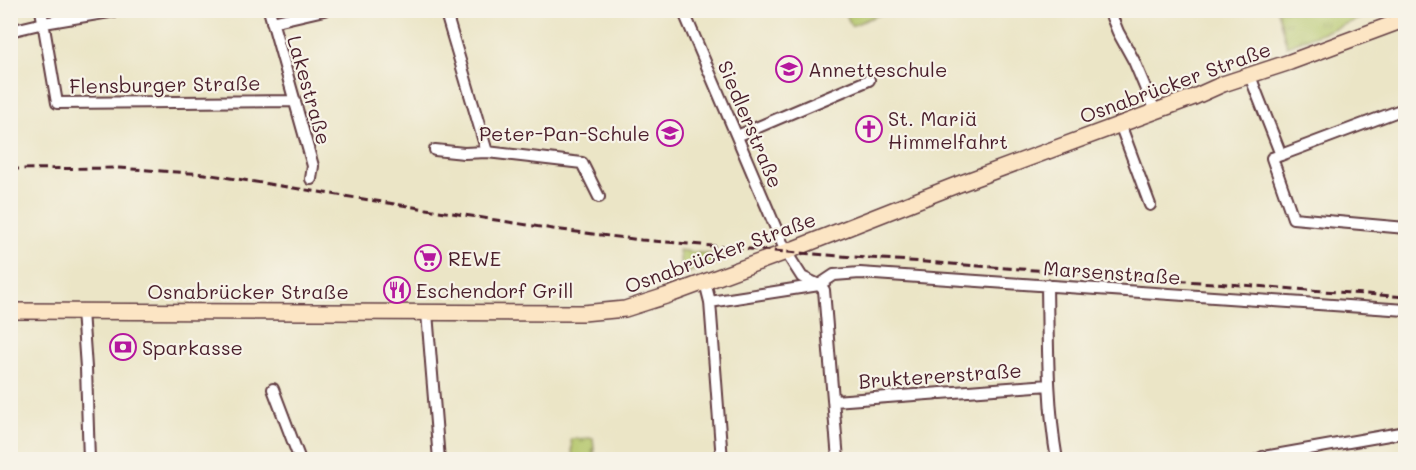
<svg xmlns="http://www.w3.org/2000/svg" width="1416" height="470" font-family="Mali,sans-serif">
<defs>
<pattern id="grass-tufts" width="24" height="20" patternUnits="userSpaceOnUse" patternTransform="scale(1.5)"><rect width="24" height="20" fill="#b4c66a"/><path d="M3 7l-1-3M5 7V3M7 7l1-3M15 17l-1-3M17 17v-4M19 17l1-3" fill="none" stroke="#94a057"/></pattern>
<pattern id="cemetery-stones" width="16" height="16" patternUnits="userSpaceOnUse" patternTransform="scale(1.5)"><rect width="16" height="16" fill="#b4c66a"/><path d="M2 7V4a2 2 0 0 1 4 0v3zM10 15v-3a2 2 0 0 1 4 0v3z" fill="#94a057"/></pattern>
</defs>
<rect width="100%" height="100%" fill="#f7f3e8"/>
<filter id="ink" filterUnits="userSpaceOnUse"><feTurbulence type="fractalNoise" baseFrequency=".0167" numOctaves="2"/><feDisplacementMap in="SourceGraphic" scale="12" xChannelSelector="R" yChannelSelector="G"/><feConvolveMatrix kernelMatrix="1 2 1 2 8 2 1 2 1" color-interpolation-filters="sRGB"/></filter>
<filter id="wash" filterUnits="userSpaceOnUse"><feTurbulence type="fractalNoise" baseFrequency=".008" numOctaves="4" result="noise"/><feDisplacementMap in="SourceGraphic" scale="24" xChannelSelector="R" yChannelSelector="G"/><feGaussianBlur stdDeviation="1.35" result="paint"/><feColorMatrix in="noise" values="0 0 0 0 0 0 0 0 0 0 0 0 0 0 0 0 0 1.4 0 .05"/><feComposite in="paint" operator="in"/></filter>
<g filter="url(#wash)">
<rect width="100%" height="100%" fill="#ebe5c6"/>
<!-- grass -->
<path fill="url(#grass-tufts)" stroke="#7f724a" stroke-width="1.5" d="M1277 10H1380V11L1287 46Z
M679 250 731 257 682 275Z"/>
<!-- cemetery -->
<path fill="url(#cemetery-stones)" stroke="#7f724a" stroke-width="1.5" d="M593 438 595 459H573L571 439Z"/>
<!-- park -->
<path fill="#b4c66a" stroke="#7f724a" stroke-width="1.5" d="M845 11H888L851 26Z"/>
</g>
<g filter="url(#ink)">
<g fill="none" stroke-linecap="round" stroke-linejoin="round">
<defs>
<path id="minor" d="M41 10 57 103 295 101
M269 10 313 166 311 179
M445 10 487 152 582 163 599 197
M683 10 786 252 802 277 819 285 824 290 838 460
M1109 10 1118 32 1134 61 1155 111
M272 22 324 10
M10 31 44 23 121 10
M1250 76 1281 155 1272 158 1293 218 1406 228
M1120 124 1150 205
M737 136 869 80
M435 150 464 153 487 152
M1281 155 1406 108
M705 282 710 302 722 460
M1047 285C1048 343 1047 402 1057 460
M710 302 819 285 834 275 860 273 1406 310
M82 311 86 368 89 460
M427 313 439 460
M273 389 300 460
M834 401 1049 385
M1257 460 1263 457 1406 432"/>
<path id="secondary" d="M10 311 583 313 625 309 672 294 786 252 959 184 1194 97 1223 84 1290 62 1406 19"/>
</defs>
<!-- minor casing -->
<use href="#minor" stroke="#623d42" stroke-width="14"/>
<!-- secondary casing -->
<use href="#secondary" stroke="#623d42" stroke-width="18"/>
<!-- minor -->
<use href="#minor" stroke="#fff" stroke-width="10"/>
<!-- secondary -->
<use href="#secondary" stroke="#fce5c4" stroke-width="15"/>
<!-- rail -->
<path stroke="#4a1f2b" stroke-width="3" stroke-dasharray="9 4.5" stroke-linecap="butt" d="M10 169 118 168 205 174 553 229 641 240 786 252 1406 297"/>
</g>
</g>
<!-- icons -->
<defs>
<symbol id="school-ring" viewBox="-11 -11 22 22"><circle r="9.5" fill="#f7f3e8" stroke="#b5179e" stroke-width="1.5"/><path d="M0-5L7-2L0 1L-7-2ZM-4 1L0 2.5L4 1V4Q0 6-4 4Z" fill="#b5179e"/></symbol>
<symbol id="church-ring" viewBox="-11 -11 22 22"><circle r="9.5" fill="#f7f3e8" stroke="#b5179e" stroke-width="1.5"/><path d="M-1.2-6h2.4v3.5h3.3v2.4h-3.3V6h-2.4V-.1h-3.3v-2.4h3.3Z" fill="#b5179e"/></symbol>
<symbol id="supermarket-ring" viewBox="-11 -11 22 22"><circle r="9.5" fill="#f7f3e8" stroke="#b5179e" stroke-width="1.5"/><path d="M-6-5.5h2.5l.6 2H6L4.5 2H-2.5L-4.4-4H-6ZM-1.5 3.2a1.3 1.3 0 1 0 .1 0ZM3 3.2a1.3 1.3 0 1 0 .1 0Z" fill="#b5179e"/></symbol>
<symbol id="restaurant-ring" viewBox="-11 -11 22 22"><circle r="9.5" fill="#f7f3e8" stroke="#b5179e" stroke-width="1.5"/><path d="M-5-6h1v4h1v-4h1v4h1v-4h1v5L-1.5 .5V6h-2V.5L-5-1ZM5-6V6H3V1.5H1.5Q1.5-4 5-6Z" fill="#b5179e"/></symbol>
<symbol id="bank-ring" viewBox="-11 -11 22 22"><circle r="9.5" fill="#f7f3e8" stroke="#b5179e" stroke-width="1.5"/><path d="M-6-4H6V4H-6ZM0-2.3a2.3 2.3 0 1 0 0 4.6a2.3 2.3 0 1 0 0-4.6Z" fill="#b5179e"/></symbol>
</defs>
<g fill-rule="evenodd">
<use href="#school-ring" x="774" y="54" width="30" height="30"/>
<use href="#church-ring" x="854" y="114" width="30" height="30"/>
<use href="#school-ring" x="655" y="118" width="30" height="30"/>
<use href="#supermarket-ring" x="413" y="243" width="30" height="30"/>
<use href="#restaurant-ring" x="382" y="275" width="30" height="30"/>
<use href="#bank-ring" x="108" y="332" width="30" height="30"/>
</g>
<g text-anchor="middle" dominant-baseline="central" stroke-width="4.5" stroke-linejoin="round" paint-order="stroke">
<!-- poi labels -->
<g font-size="20" fill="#4a1f2b" stroke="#f7f3e8" text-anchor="start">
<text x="808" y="69">Annetteschule</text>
<text x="888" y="118">St. Mariä<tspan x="888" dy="23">Himmelfahrt</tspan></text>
<text x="650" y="133" text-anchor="end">Peter-Pan-Schule</text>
<text x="448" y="258">REWE</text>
<text x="416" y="290">Eschendorf Grill</text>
<text x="142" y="347">Sparkasse</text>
</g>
<!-- street labels -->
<g font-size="20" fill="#4a1f2b" stroke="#f7f3e8">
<text transform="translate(1175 82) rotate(-20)">Osnabrücker Straße</text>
<text transform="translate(165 84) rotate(-1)">Flensburger Straße</text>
<text transform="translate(310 90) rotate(74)">Lakestraße</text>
<text transform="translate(751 124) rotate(67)">Siedlerstraße</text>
<text transform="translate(720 252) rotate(-20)">Osnabrücker Straße</text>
<text transform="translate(1112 272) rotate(4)">Marsenstraße</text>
<text x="248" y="291">Osnabrücker Straße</text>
<text transform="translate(940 375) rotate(-4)">Bruktererstraße</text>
</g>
</g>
<!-- margin -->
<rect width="1416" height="470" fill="none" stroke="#f7f3e8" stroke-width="36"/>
</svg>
